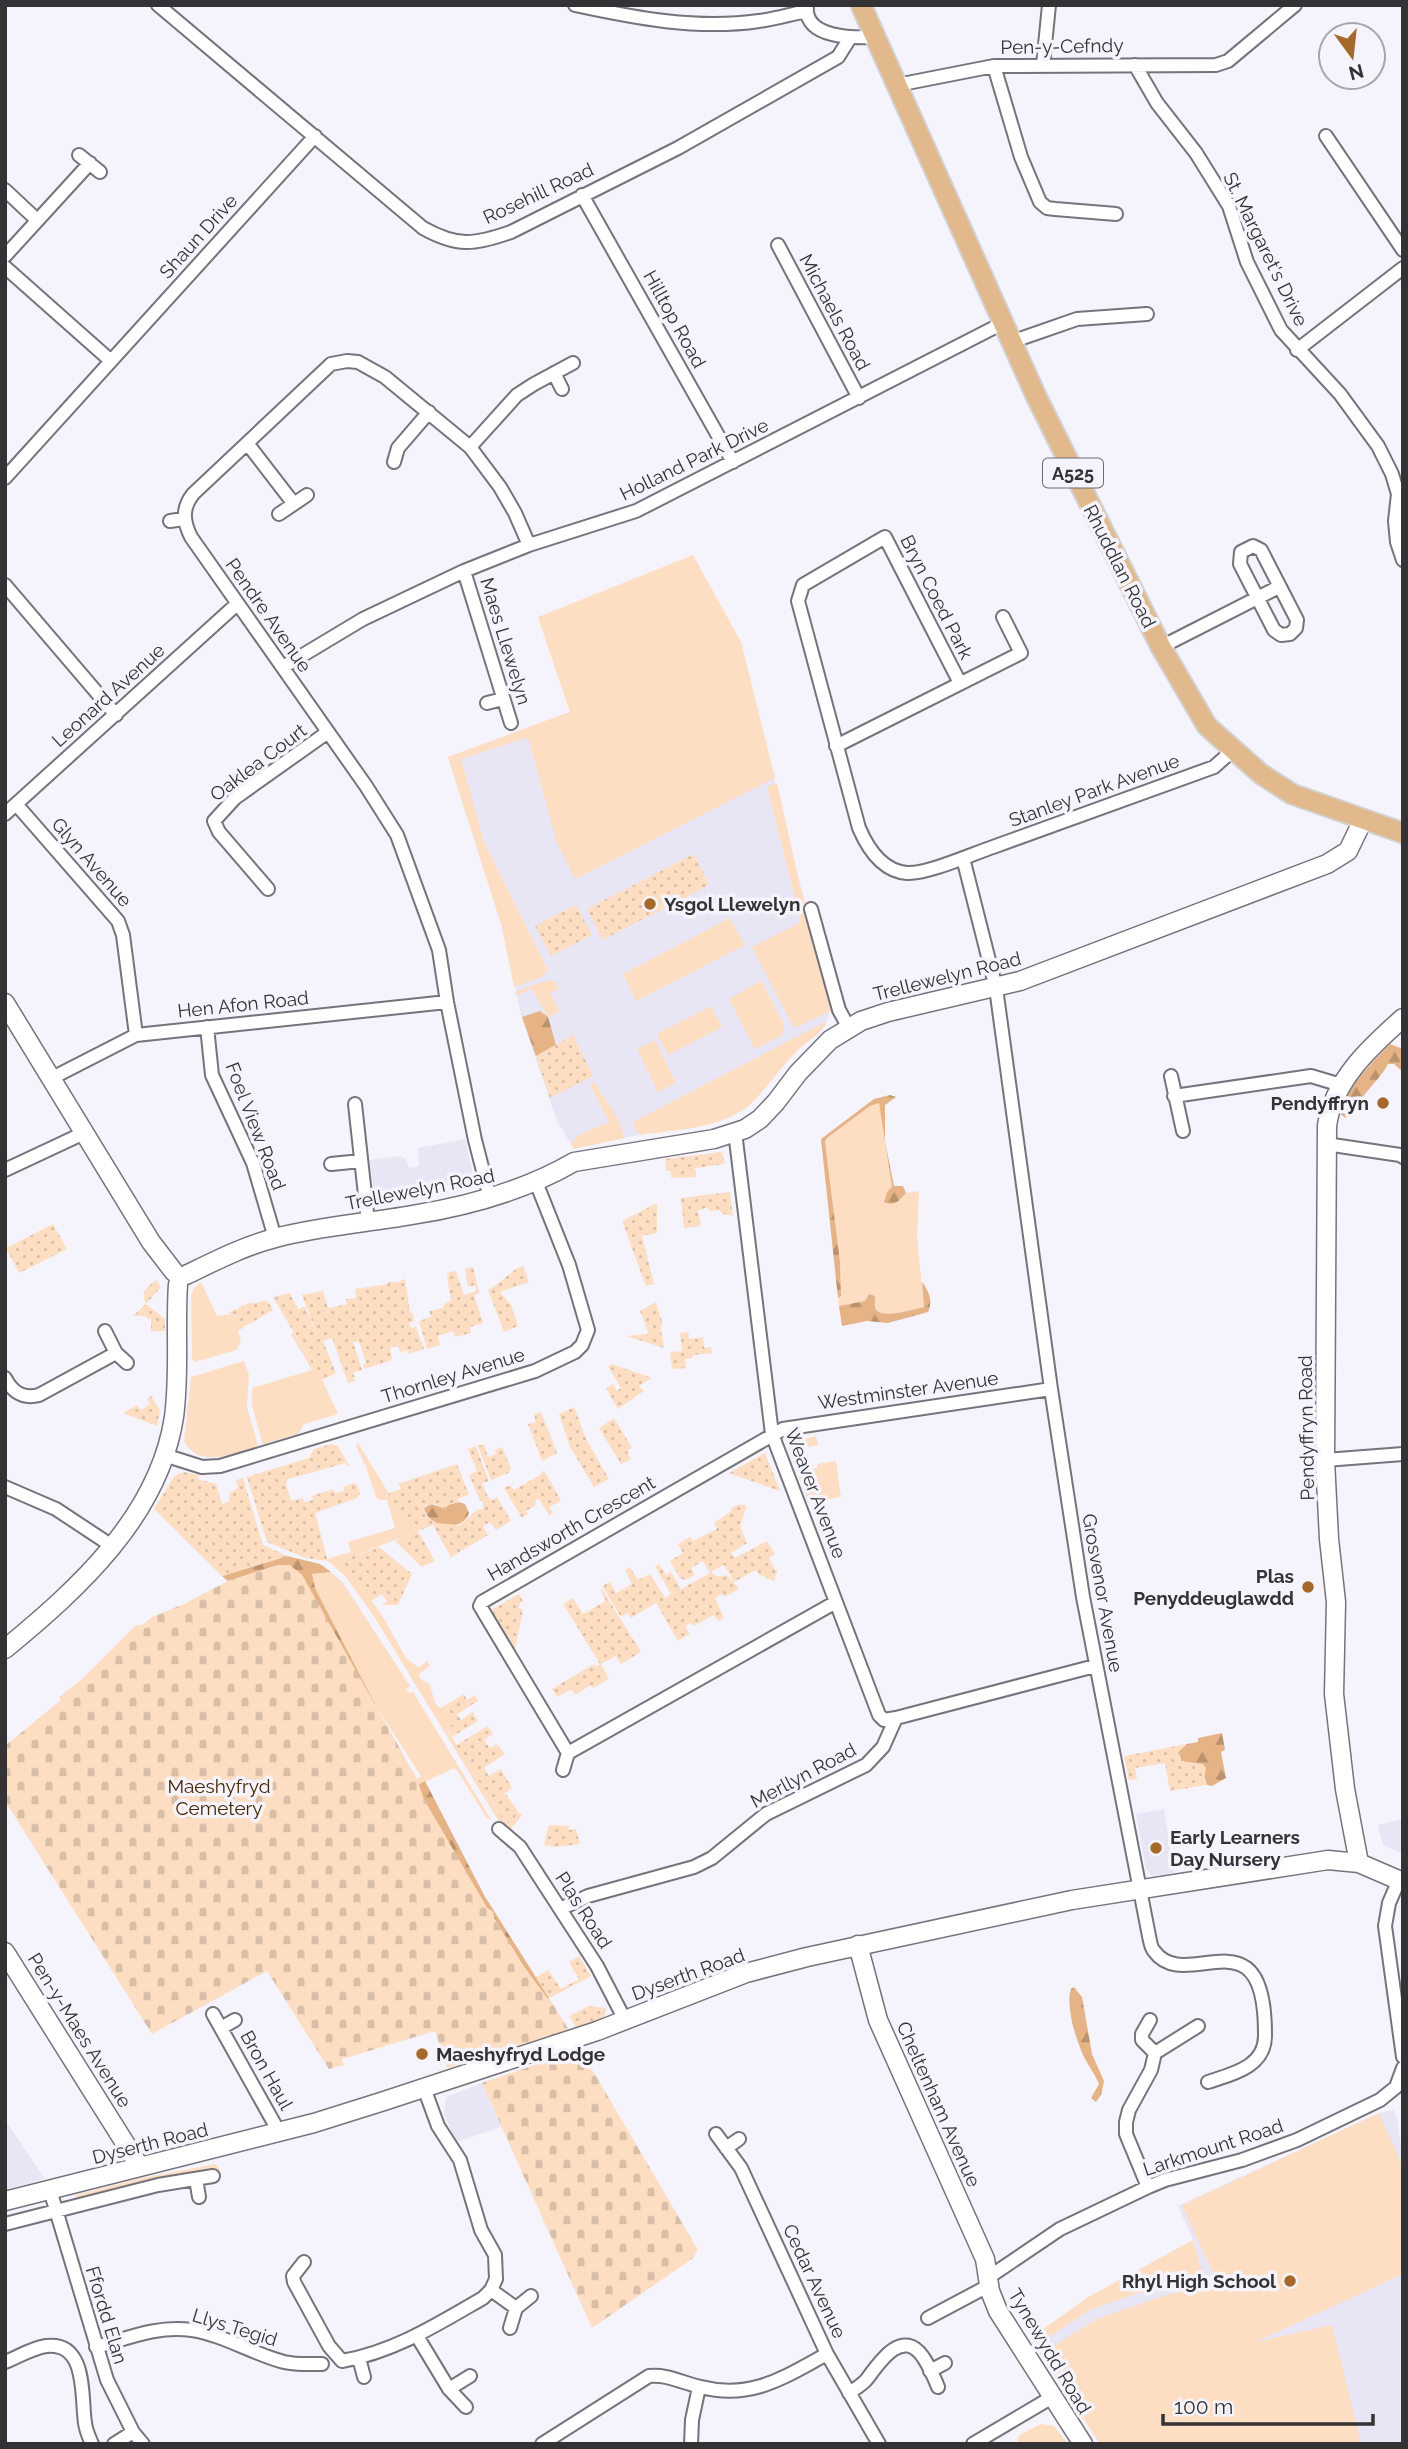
<svg xmlns="http://www.w3.org/2000/svg" width="1408" height="2449" font-family="Raleway,sans-serif">
<defs>
<pattern id="forest-firs" width="22" height="20" patternUnits="userSpaceOnUse" patternTransform="scale(1.75)"><rect width="22" height="20" fill="#e5b385"/><path d="M5 1l3.5 6h-7zM16 11l3.5 6h-7z" fill="#ba926e"/></pattern>
<pattern id="cemetery-stones" width="16" height="16" patternUnits="userSpaceOnUse" patternTransform="scale(1.75)"><rect width="16" height="16" fill="#fddec2"/><path d="M2 7V4a2 2 0 0 1 4 0v3zM10 15v-3a2 2 0 0 1 4 0v3z" fill="#d9bfa7"/></pattern>
<pattern id="garden-dots" width="8" height="8" patternUnits="userSpaceOnUse" patternTransform="scale(1.75)"><rect width="8" height="8" fill="#fddec2"/><path d="M2 2h.1M6 6h.1" fill="none" stroke="#d9bfa7" stroke-width="1.8" stroke-linecap="round"/></pattern>
</defs>
<rect width="100%" height="100%" fill="#f5f3fb"/>
<!-- built -->
<path fill="#e8e5f4" d="M741 642 799 881 833 1003 825 1027 797 1050 747 1107 733 1115 717 1122 598 1142 574 1149 557 1121 521 1015 502 927 448 757 570 712 569 707Z
M465 1139 474 1180 375 1199 370 1160 400 1156 406 1159 409 1168 419 1166 418 1148Z
M1164 1809 1174 1873 1153 1876 1146 1869 1136 1814Z
M1403 1819V1854L1383 1845 1378 1825Z
M482 2083 501 2127 456 2142 444 2115 446 2097Z
M1393 2110 1397 2117 1403 2164V2444H1100L1035 2346 1090 2310 1152 2288 1202 2275 1193 2240 1178 2206 1379 2113Z
M5 2120 45 2179 5 2189Z"/>
<!-- green -->
<path fill="#fddec2" d="M693 555 741 642 775 778 575 879 557 843 528 737 461 759 484 842 548 970 543 976 514 987 502 927 448 757 570 712 538 617Z
M777 783 799 881 833 1003 830 1011 794 1028 752 947 801 922 767 787Z
M730 918 745 945 636 1001 623 974Z
M545 981H555L558 989 551 993 559 1012 548 1017 532 989 516 995 515 992Z
M761 981 784 1024 782 1035 755 1049 729 999Z
M711 1006 722 1027 668 1055 657 1034Z
M827 1021C822 1034 807 1041 797 1051 779 1068 766 1091 747 1107 718 1129 674 1130 639 1135L633 1122Z
M655 1040 676 1083 658 1092 637 1049Z
M594 1082 616 1115 625 1138 574 1149 571 1145 579 1135 609 1122 590 1084Z
M879 1103 892 1187 900 1200 906 1193 919 1191 917 1236 924 1307C914 1309 878 1321 875 1307 874 1303 876 1299 875 1296L869 1294 865 1301 839 1306 838 1298 841 1296 840 1262 825 1143 827 1138 870 1106Z
M201 1282 217 1316 232 1314 240 1319 244 1327 238 1331 241 1342 236 1350 195 1362 192 1359 191 1295 194 1288Z
M293 1332 322 1379 338 1414 304 1424 298 1434 263 1444 252 1406V1388L312 1370 291 1334Z
M244 1361 249 1375 247 1407 258 1446C235 1453 199 1470 184 1441L191 1377Z
M816 1436 818 1445 791 1450 800 1471 817 1468V1464L836 1461 841 1497 808 1503 787 1443Z
M358 1443 413 1533 343 1560 383 1617 406 1658 419 1668 427 1661 430 1666 419 1674 420 1678 430 1685 435 1703 440 1708 446 1705 445 1713 454 1724 447 1729 503 1820 519 1813 523 1814 509 1831 498 1820 375 1618 345 1576 328 1561 329 1558 351 1552 348 1542 395 1528 387 1500H379L376 1497 366 1467 356 1446Z
M331 1572 343 1583 410 1686 406 1689 409 1693 413 1692 492 1821 486 1817 457 1770 454 1768 418 1785 417 1779 421 1776 379 1711 377 1712 373 1705 375 1704 315 1588 312 1574Z
M1379 2113 1403 2167V2274L1256 2342 1332 2325 1361 2444H1100L1041 2354 1097 2319 1164 2296 1217 2282 1182 2205Z
M216 2164 220 2170 77 2200 76 2195 142 2178Z
M1193 2240 1203 2275 1152 2288 1090 2310 1035 2346 1030 2338 1090 2296Z
M1041 2424 1054 2426 1068 2444 1019 2443 1017 2440 1019 2435Z"/>
<!-- forest -->
<path fill="url(#forest-firs)" d="M540 1011 548 1017 556 1045 536 1056 522 1017Z
M1390 1044 1403 1049V1072L1394 1064H1388C1378 1083 1361 1093 1355 1112L1345 1118 1341 1114C1349 1084 1369 1066 1390 1044Z
M890 1095 896 1097 885 1105V1141L894 1186H903L906 1193C899 1201 894 1207 884 1202L887 1192 892 1187 879 1103 870 1106 827 1138 825 1142 840 1262 841 1296 838 1298 821 1139 874 1099Z
M922 1282C929 1291 933 1301 928 1312L888 1323 867 1321 842 1326 839 1306 865 1301 869 1294 875 1296C876 1299 874 1303 875 1307 878 1321 914 1309 924 1307Z
M459 1502 465 1504 469 1513C462 1533 428 1528 424 1508L431 1504 441 1507Z
M287 1556 320 1564 331 1572 312 1574 315 1588 375 1704 373 1705 302 1575 278 1565 228 1581 222 1576Z
M1222 1733 1225 1750 1221 1752 1226 1778 1212 1786 1207 1785 1203 1774 1197 1764 1181 1761 1179 1751 1187 1744 1198 1742V1738Z
M425 1781 484 1895 549 1998H547L524 1967 494 1918 493 1912 487 1908 424 1800 418 1785Z
M1074 1987 1082 1997 1092 2054 1104 2081 1101 2095 1096 2102 1091 2098 1099 2084C1095 2074 1090 2068 1085 2059 1077 2043 1065 2006 1071 1989Z"/>
<!-- cemetery -->
<path fill="url(#cemetery-stones)" d="M278 1565H290L302 1575 417 1779 424 1800 487 1908 493 1912 494 1918 524 1967 547 1998H549L569 2030 447 2068 435 2031 342 2059 344 2065 329 2069 267 1971 152 2034 5 1801V1746L61 1700 59 1697 82 1679 135 1626 144 1624 152 1617 184 1604 228 1581Z
M580 2049 698 2250 693 2258 592 2328 482 2083Z"/>
<!-- garden -->
<path fill="url(#garden-dots)" d="M694 854 709 885 603 940 587 909Z
M576 905 592 935 551 956 535 926Z
M573 1035 593 1076 550 1098 536 1056Z
M722 1152 725 1164 695 1168 696 1177 671 1178V1171H666L665 1159Z
M730 1192 733 1216 723 1214 719 1210 709 1211 708 1207 697 1211 699 1214 701 1226 684 1228 681 1198Z
M657 1203V1233L642 1236 654 1284 646 1286 622 1221Z
M53 1224 67 1249 19 1273 6 1248Z
M523 1266 529 1282 500 1292 511 1305 518 1326 504 1332 488 1290C502 1283 509 1271 523 1266Z
M473 1267 479 1293 474 1295 483 1323 470 1327 471 1333 455 1337 453 1331 438 1336 440 1345 427 1349 419 1321 431 1317 429 1311 443 1308 445 1303 451 1301 447 1276 449 1272 456 1271 464 1295 476 1291 475 1285 468 1287 465 1269Z
M405 1279 410 1313H413L415 1326 414 1321 409 1323 411 1328 416 1327 424 1349 408 1354 407 1350 400 1352 398 1346 390 1348 392 1358 390 1361 364 1369 363 1365 366 1363 359 1341 353 1342 362 1370 353 1373 355 1381 348 1383 332 1338 323 1341 336 1373 322 1380 273 1297 290 1293 298 1309 305 1307 320 1341 302 1295 323 1291 328 1308 347 1304 346 1299 356 1298 355 1289 388 1284V1282H401V1280Z
M156 1280 161 1287 146 1304 165 1319V1331H151V1319H147L146 1316H133L146 1304C140 1292 147 1287 156 1280Z
M267 1300 273 1310 244 1327 237 1316 228 1313 251 1302 252 1304Z
M656 1302 662 1322 661 1329 664 1348 626 1336 649 1334 640 1311Z
M688 1332 689 1339 703 1337 704 1348 711 1347 712 1353 693 1355V1358L685 1359 686 1368 672 1369 670 1352 682 1351 680 1333Z
M612 1364 652 1378 639 1386 644 1391 618 1409 606 1388 613 1384 617 1391 621 1388 608 1366Z
M151 1396 160 1410 157 1426 123 1413 137 1405 141 1410 150 1404 147 1399Z
M574 1407 586 1439 609 1479 594 1487 570 1447 559 1414Z
M541 1412 557 1453 542 1461 528 1424 536 1422 534 1414Z
M614 1418 632 1448 627 1451 631 1459 621 1464 599 1428Z
M331 1444 338 1446 349 1465 347 1466 346 1463 288 1479 286 1484 291 1501 303 1498 304 1502 313 1500 312 1496 333 1489 335 1493 344 1491 343 1487 354 1483 357 1485 360 1494 357 1498 315 1513 328 1561 306 1558 267 1542 247 1477 309 1458 314 1449Z
M484 1444 488 1457 496 1454 495 1450 502 1447 511 1469 508 1473 491 1480 478 1446Z
M476 1446 489 1481 482 1483 488 1497 492 1500 497 1497 511 1521 496 1530 490 1522 483 1526 488 1535 451 1557 433 1525 418 1531 435 1561 422 1567 395 1541 413 1533 388 1493 401 1489 398 1484 457 1464 469 1495 458 1499 459 1502 448 1505 445 1510 436 1504 426 1505 424 1508 426 1516 436 1523 460 1525 477 1510 483 1509V1501H480L469 1475 477 1471 468 1449Z
M765 1453 780 1491 729 1473Z
M544 1470 561 1501 549 1507 553 1513 549 1515 539 1499 534 1501 536 1505 526 1511 528 1514 522 1518 504 1488 510 1485 514 1490 540 1475Z
M184 1472 199 1475 198 1479 216 1484 222 1504 229 1502 230 1493 238 1488 236 1480 243 1478 263 1545 287 1556 222 1576 154 1509 175 1475Z
M740 1504 747 1506 740 1526 747 1543 731 1553 735 1558 767 1541 775 1554 769 1558 775 1570 778 1569 774 1581 758 1574 756 1570 734 1582 724 1565 711 1572 718 1577 727 1575 739 1589 724 1597 722 1594 715 1598 724 1618 718 1621 714 1615 694 1626 691 1623 685 1626 690 1634 678 1641 656 1603 631 1618 627 1613 621 1617 602 1586 610 1582 616 1593 632 1584 625 1570 630 1567 638 1580 650 1574 665 1598 671 1594 655 1566 659 1564 666 1575 671 1572 681 1589 710 1573 703 1561 691 1568 695 1575 685 1580 680 1578 670 1561 683 1553 678 1544 690 1537 693 1541 717 1529 714 1523 732 1511 731 1508Z
M379 1547 412 1574 398 1605H382L387 1601 382 1594 371 1601 342 1560Z
M602 1589 641 1652 621 1664 616 1656 601 1664 609 1679 593 1688 591 1685 575 1695 571 1689 557 1697 552 1689 594 1664 596 1667 600 1664 563 1604 573 1598 583 1614 606 1601 600 1590Z
M519 1594 523 1601 520 1603 519 1608 523 1610 515 1649 491 1610Z
M464 1694 467 1700 475 1695 478 1701 457 1714 461 1720 473 1712 478 1721 452 1737 447 1728 454 1724 445 1716 446 1705Z
M488 1726 493 1734 484 1740 490 1748 497 1744 505 1754 484 1768 489 1776 501 1769 512 1788 505 1793 519 1813 508 1823 503 1820 456 1745Z
M1187 1744 1179 1751 1181 1761 1203 1764 1206 1768 1204 1780 1207 1785 1170 1791 1165 1763 1135 1768 1137 1779 1129 1780 1124 1756Z
M549 1825 569 1826V1830L576 1829 580 1844 556 1847 544 1845Z
M587 1908 610 1947 601 1953 580 1921 581 1914Z
M579 1956 591 1976 549 1998 536 1977 548 1970 561 1989 579 1979 569 1962Z
M589 2006 606 2008 605 2015 601 2019 576 2027 569 2016Z"/>
<g fill="none" stroke-linecap="round" stroke-linejoin="round">
<defs>
<path id="street" d="M158 5 423 228C457 247 474 245 511 232L678 148 838 57 850 38
M575 5C635 18 697 30 759 21 775 19 791 14 807 11
M807 6C803 39 856 38 876 37
M1043 65 1049 5
M1135 65 1157 103 1196 153 1229 206 1247 262 1281 330 1340 394 1378 446 1392 474 1398 494 1395 521 1397 542 1403 560
M994 66 1021 157 1040 202 1047 208 1055 209 1116 214
M897 85 994 66 1216 65 1228 61 1295 5
M1326 136 1403 250
M79 155 100 172
M5 190 37 220
M582 195 733 462
M778 245 859 398
M5 256 90 163
M5 267 111 361
M1011 342 1077 319 1147 314
M1297 350 1403 268
M554 373 562 389
M247 443 294 504
M470 447 517 395 534 384 573 363
M394 462 398 448 429 412
M5 478 315 136
M279 514 307 495
M170 521 184 519
M1253 546 1261 550 1297 620 1296 628 1290 634 1281 635 1274 630 1240 564 1241 552Z
M464 571 511 723
M5 585 116 715
M1161 647 1279 587
M283 667 363 619 464 571 529 545 636 511 1003 323
M960 683 885 537 803 585 798 601 859 828C868 849 882 871 907 873 928 874 972 854 993 847 1067 820 1141 794 1214 767L1232 751
M487 703 503 699
M836 746 1021 653 1003 617
M16 804 118 921 123 935 136 1035
M5 814 237 604
M963 858 996 988 1051 1389 1083 1597 1149 1936C1150 1941 1151 1948 1154 1951 1186 1996 1266 1906 1265 2036 1265 2067 1232 2074 1208 2082
M268 889 219 832 214 821 235 798 328 732
M811 909 839 1010 849 1028
M207 1027 212 1075 253 1163 275 1238
M1171 1076 1183 1131
M52 1078 136 1035 447 1002
M1174 1096 1311 1076 1341 1085
M355 1104 368 1222
M735 1132 772 1434 879 1715 884 1720 896 1718
M1326 1144 1400 1155 1403 1157
M331 1164 361 1161
M5 1170 84 1133
M490 1198 475 1140 447 1002 439 950 397 835 366 786 191 537C183 521 182 508 193 494L331 364 347 361 358 362 385 377 470 447 500 487 515 513 529 545
M105 1331 116 1353 127 1363
M5 1378C13 1393 23 1399 39 1395L116 1353
M164 1455 202 1467 220 1466 535 1371 575 1352 582 1345 588 1330 569 1265 536 1182
M1325 1460 1403 1454
M5 1487 56 1509 112 1546
M836 1602 568 1753 480 1606 482 1602 783 1429 1051 1389
M563 1770 568 1753
M499 1829 520 1847 597 1966 625 2020
M1399 1880 1389 1903 1385 1926 1403 2057
M560 1909 588 1896 694 1867 712 1858 766 1814 866 1765 883 1747 896 1718 1095 1666
M213 2014 279 2132
M1150 2020 1142 2034V2040L1155 2053
M221 2028 235 2020
M716 2134 741 2168 827 2354 879 2444
M726 2148 739 2139
M196 2179 199 2197
M1148 2187 1126 2134V2122L1129 2110 1151 2070 1155 2053 1198 2026
M50 2190 107 2380 133 2432 143 2444
M5 2224 158 2185 213 2176
M304 2262 293 2276 294 2282 329 2346 342 2361C394 2352 438 2324 483 2298L491 2290 496 2279 495 2255 481 2230 460 2160 438 2126 424 2088
M989 2277 1060 2229 1148 2187 1165 2180 1242 2160 1297 2140 1380 2100 1396 2087 1403 2068
M491 2290 516 2308
M928 2318 990 2285
M510 2328 516 2308 531 2296
M417 2336 449 2389 466 2407
M96 2347C128 2338 158 2325 192 2330 224 2335 253 2354 284 2362 297 2365 309 2364 322 2364
M359 2358 364 2377
M5 2362C18 2357 32 2348 46 2346 88 2341 81 2398 85 2423 86 2431 89 2437 92 2444
M930 2371 945 2363
M449 2389 470 2376
M849 2393C855 2389 862 2385 867 2379 879 2363 902 2327 923 2357 929 2366 934 2377 938 2387
M114 2444 133 2432
M542 2444 649 2376C668 2374 682 2383 701 2387 752 2400 784 2377 827 2354
M691 2444 692 2420 699 2387
M973 2444 1054 2396"/>
<path id="secondary" d="M5 1003 151 1242 174 1272
M186 1275C215 1261 244 1246 275 1238 320 1226 367 1223 412 1215 469 1206 524 1191 574 1162L714 1139 745 1129 760 1119 776 1102 798 1073 830 1040 861 1021 888 1012 1020 981 1327 864 1348 851 1363 820
M5 1649C78 1589 159 1516 174 1417 180 1373 175 1328 178 1284
M1359 1863 1345 1789 1334 1694 1336 1602 1329 1539 1325 1460 1327 1126C1333 1081 1370 1047 1403 1018
M858 1945 878 2020 985 2259 990 2291 998 2311 1083 2444
M5 1952 140 2167
M5 2201 314 2123 384 2101 597 2031 746 1973 807 1957 1072 1900 1328 1860 1359 1863 1403 1882"/>
<path id="primary" d="M861 5 1036 396 1161 647 1207 726 1261 774 1292 794 1403 833"/>
</defs>
<!-- street casing -->
<use href="#street" stroke="#75737b" stroke-width="16"/>
<!-- secondary casing -->
<use href="#secondary" stroke="#75737b" stroke-width="21"/>
<!-- primary casing -->
<use href="#primary" stroke="#d2d2d3" stroke-width="23"/>
<!-- street -->
<use href="#street" stroke="#fff" stroke-width="12"/>
<!-- secondary -->
<use href="#secondary" stroke="#fff" stroke-width="18"/>
<!-- primary -->
<use href="#primary" stroke="#e2b88d" stroke-width="19"/>
</g>
<!-- markers -->
<g fill="#a4692b" stroke="#f5f3fb" stroke-width="2.5">
<circle cx="650" cy="904" r="7"/>
<circle cx="1383" cy="1103" r="7"/>
<circle cx="1308" cy="1587" r="7"/>
<circle cx="1156" cy="1848" r="7"/>
<circle cx="422" cy="2054" r="7"/>
<circle cx="1290" cy="2281" r="7"/>
</g>
<g text-anchor="middle" dominant-baseline="central" stroke-width="7" stroke-linejoin="round" paint-order="stroke">
<!-- shield labels -->
<rect fill="#f5f3fb" stroke="#6d6c70" stroke-width="2" x="1043" y="458.5" width="60" height="29" rx="5"/>
<g font-size="18" font-weight="bold" fill="#333235">
<text x="1073" y="473">A525</text>
</g>
<!-- street labels -->
<g font-size="19" fill="#333235" stroke="#f5f3fb">
<text transform="translate(1062 46) rotate(-1)">Pen-y-Cefndy</text>
<text transform="translate(538 193) rotate(-25)">Rosehill Road</text>
<text transform="translate(198 236) rotate(-48)">Shaun Drive</text>
<text transform="translate(1266 249) rotate(64)">St. Margaret's Drive</text>
<text transform="translate(835 312) rotate(62)">Michaels Road</text>
<text transform="translate(675 319) rotate(61)">Hilltop Road</text>
<text transform="translate(694 459) rotate(-26)">Holland Park Drive</text>
<text transform="translate(1120 566) rotate(63)">Rhuddlan Road</text>
<text transform="translate(937 597) rotate(63)">Bryn Coed Park</text>
<text transform="translate(269 615) rotate(55)">Pendre Avenue</text>
<text transform="translate(506 641) rotate(73)">Maes Llewelyn</text>
<text transform="translate(108 695) rotate(-42)">Leonard Avenue</text>
<text transform="translate(258 762) rotate(-37)">Oaklea Court</text>
<text transform="translate(1094 790) rotate(-20)">Stanley Park Avenue</text>
<text transform="translate(92 862) rotate(49)">Glyn Avenue</text>
<text transform="translate(947 976) rotate(-14)">Trellewelyn Road</text>
<text transform="translate(243 1004) rotate(-6)">Hen Afon Road</text>
<text transform="translate(256 1126) rotate(69)">Foel View Road</text>
<text transform="translate(420 1189) rotate(-11)">Trellewelyn Road</text>
<text transform="translate(453 1375) rotate(-17)">Thornley Avenue</text>
<text transform="translate(908 1390) rotate(-8)">Westminster Avenue</text>
<text transform="translate(1306 1428) rotate(-91)">Pendyffryn Road</text>
<text transform="translate(816 1493) rotate(69)">Weaver Avenue</text>
<text transform="translate(571 1528) rotate(-30)">Handsworth Crescent</text>
<text transform="translate(1103 1593) rotate(80)">Grosvenor Avenue</text>
<text transform="translate(803 1775) rotate(-28)">Merllyn Road</text>
<text transform="translate(584 1910) rotate(57)">Plas Road</text>
<text transform="translate(688 1974) rotate(-20)">Dyserth Road</text>
<text transform="translate(80 2030) rotate(58)">Pen-y-Maes Avenue</text>
<text transform="translate(267 2070) rotate(61)">Bron Haul</text>
<text transform="translate(939 2104) rotate(66)">Cheltenham Avenue</text>
<text transform="translate(150 2143) rotate(-14)">Dyserth Road</text>
<text transform="translate(1213 2147) rotate(-18)">Larkmount Road</text>
<text transform="translate(815 2281) rotate(65)">Cedar Avenue</text>
<text transform="translate(107 2315) rotate(73)">Ffordd Elan</text>
<text transform="translate(235 2327) rotate(17)">Llys Tegid</text>
<text transform="translate(1050 2351) rotate(59)">Tynewydd Road</text>
</g>
<!-- poi labels -->
<g font-size="19" font-weight="bold" fill="#333235" stroke="#f5f3fb" text-anchor="start">
<text x="664" y="904">Ysgol Llewelyn</text>
<text x="1369" y="1103" text-anchor="end">Pendyffryn</text>
<text x="1294" y="1576" text-anchor="end">Plas<tspan x="1294" dy="22">Penyddeuglawdd</tspan></text>
<text x="1170" y="1837">Early Learners<tspan x="1170" dy="22">Day Nursery</tspan></text>
<text x="436" y="2054">Maeshyfryd Lodge</text>
<text x="1276" y="2281" text-anchor="end">Rhyl High School</text>
</g>
<!-- park labels -->
<g font-size="19" fill="#472701" stroke="#f5f3fb">
<text x="219" y="1786">Maeshyfryd<tspan x="219" dy="22">Cemetery</tspan></text>
</g>
</g>
<!-- border -->
<rect width="1408" height="2449" fill="none" stroke="#333235" stroke-width="14"/>
<!-- north arrow -->
<g transform="translate(1352 56) rotate(165)"><circle r="33" fill="#f5f3fb" stroke="#a7a6ac" stroke-width="2"/>
<path d="M0-5L12 26L0 18L-12 26Z" fill="#a4692b"/>
<text y="-10" font-size="19" font-weight="bold" text-anchor="middle" fill="#333235">N</text>
</g>
<!-- scale -->
<path d="M1163 2414v10h210v-10" fill="none" stroke="#333235" stroke-width="3.5"/>
<text x="1174" y="2414" font-size="21" fill="#333235" stroke="#f5f3fb" stroke-width="5" paint-order="stroke">100 m</text>
</svg>
